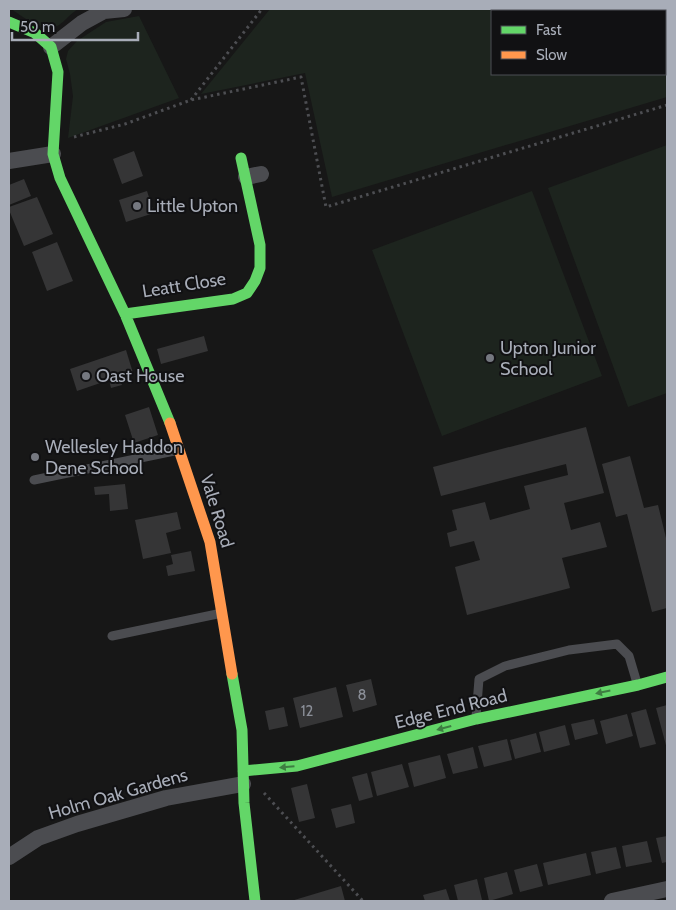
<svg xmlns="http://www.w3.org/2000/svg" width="676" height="910" font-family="Cabin,sans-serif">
<rect width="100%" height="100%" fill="#171717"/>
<!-- green -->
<path fill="#1d241e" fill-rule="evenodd" d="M11 9H78C71 13 65 21 59 25 44 35 24 17 11 9Z
M270 9H667V97L332 197 305 73 201 94ZM492 11H665V74H492Z
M139 16 179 98 68 138 73 96 70 74 66 59 68 51 77 41 106 22Z
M667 145V393L628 407 548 188Z
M532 191 602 376 442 436 372 250Z"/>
<!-- building -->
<path fill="#353536" d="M134 151 143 176 122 184 113 159Z
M24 179 31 196 9 205V185Z
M147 191 154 213 126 222 119 200Z
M37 197 53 234 24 246 9 210V207Z
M57 242 73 281 47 291 32 252Z
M204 336 208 351 161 364 157 349Z
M126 350 133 373 120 377 122 385 111 388 109 380 77 391 70 369Z
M149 407 158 435 134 443 125 415Z
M586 427 604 493 564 503 571 530 600 522 607 547 562 558 570 588 467 615 455 567 480 560 474 541 450 547 447 533 457 530 452 510 485 502 490 520 530 509 524 486 568 475 566 464 441 496 433 467Z
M630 456 644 508 658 505 667 542V608L652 612 627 514 616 517 602 464Z
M125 484 128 509 110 511 109 494 95 495 94 487Z
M177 512 181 529 166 533 171 553 143 559 135 520Z
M191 551 195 571 168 576 166 566 173 564 171 555Z
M371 679 377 705 353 712 346 685Z
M336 687 343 717 300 728 293 698Z
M667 705V749L656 708Z
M284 707 288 726 269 730 265 711Z
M646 709 656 744 640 748 631 713Z
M627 714 633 736 606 744 600 721Z
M594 719 598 734 575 740 571 724Z
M565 725 570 745 544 752 539 732Z
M536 733 541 752 515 759 510 740Z
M507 739 512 760 484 767 478 746Z
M473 747 478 768 453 774 447 754Z
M440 755 446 778 414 787 408 763Z
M402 764 409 787 377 796 371 772Z
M367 773 373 797 359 801 352 777Z
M307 784 315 818 299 822 291 788Z
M351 804 355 823 336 828 331 809Z
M667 836V862L662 863 656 838Z
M647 841 652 862 626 867 622 846Z
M616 847 621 868 596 874 591 852Z
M586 853 591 875 548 885 543 863Z
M537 864 543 886 520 892 514 870Z
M507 872 513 894 489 901 484 878Z
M477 879 482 900 458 901 454 885Z
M341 886 345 901H291Z
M446 889 450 901H425L423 895Z"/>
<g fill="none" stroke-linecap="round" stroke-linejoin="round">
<!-- path -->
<path stroke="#4d4e52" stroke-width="3" stroke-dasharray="2.5 4" stroke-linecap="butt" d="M191 100 262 9
M74 137 125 124 191 100 301 77 326 207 667 105
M264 793 363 901"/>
<!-- lane -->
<path stroke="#4b4c50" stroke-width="9" d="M34 480 179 450
M112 636 222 613
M476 717 479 679 505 666 569 650 617 644 629 656 637 683"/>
<!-- street -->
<path stroke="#4b4c50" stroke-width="16" d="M51 47 82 23 104 11 124 9
M9 161 53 154
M246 177 261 174
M9 857 38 838 77 824 166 798 243 784
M612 901 667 889"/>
<!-- fast -->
<path stroke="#63d668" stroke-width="11" d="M9 22 35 33 51 47 58 72 53 154 60 178 125 314 170 423
M125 314 233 299 247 293 255 281 260 268V245L241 158
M232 674 242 730 244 803 255 901
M243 771 297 766 476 719 638 685 667 677"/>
<!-- slow -->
<path stroke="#ff974d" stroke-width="11" d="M170 423 210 542 232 674"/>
</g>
<!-- one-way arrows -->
<defs><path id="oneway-solid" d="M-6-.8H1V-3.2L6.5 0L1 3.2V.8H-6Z" transform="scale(1.25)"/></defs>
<g fill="#3e7d42">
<use href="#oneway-solid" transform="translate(603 692) rotate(168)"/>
<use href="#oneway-solid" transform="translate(444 728) rotate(165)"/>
<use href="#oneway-solid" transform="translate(287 767) rotate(175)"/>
</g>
<!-- markers -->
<g fill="#757880" stroke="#111113" stroke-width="2">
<circle cx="137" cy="206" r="5"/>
<circle cx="490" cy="358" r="5"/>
<circle cx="86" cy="376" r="5"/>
<circle cx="35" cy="457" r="5"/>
</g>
<g text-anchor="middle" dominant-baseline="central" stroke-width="4" stroke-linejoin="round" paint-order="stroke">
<!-- number labels -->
<g font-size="15" fill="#8b8f98">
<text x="362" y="695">8</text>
<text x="307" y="711">12</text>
</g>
<!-- poi labels -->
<g font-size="18" fill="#a8adb8" stroke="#111113" text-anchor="start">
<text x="147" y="206">Little Upton</text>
<text x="500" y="348">Upton Junior<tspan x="500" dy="21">School</tspan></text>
<text x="96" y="376">Oast House</text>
<text x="45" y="447">Wellesley Haddon<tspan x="45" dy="21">Dene School</tspan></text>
</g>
<!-- street labels -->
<g font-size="18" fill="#a8adb8" stroke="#111113">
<text transform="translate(184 285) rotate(-9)">Leatt Close</text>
<text transform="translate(217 511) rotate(73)">Vale Road</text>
<text transform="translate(451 709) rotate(-14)">Edge End Road</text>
<text transform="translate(118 794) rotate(-16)">Holm Oak Gardens</text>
</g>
</g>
<!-- border -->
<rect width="676" height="910" fill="none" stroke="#a8adb8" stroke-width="20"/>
<!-- legend -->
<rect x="491" y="10" width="175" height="65" fill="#111113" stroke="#4d4f55"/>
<rect x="501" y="26" width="25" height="8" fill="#63d668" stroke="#4d4f55"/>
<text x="536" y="35" font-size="15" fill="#a8adb8">Fast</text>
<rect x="501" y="51" width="25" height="8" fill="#ff974d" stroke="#4d4f55"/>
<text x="536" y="60" font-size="15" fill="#a8adb8">Slow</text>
<!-- scale -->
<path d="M12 32v8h126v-8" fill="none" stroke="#a8adb8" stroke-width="2.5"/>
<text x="20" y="32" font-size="15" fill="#a8adb8" stroke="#111113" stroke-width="4" paint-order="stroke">50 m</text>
</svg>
